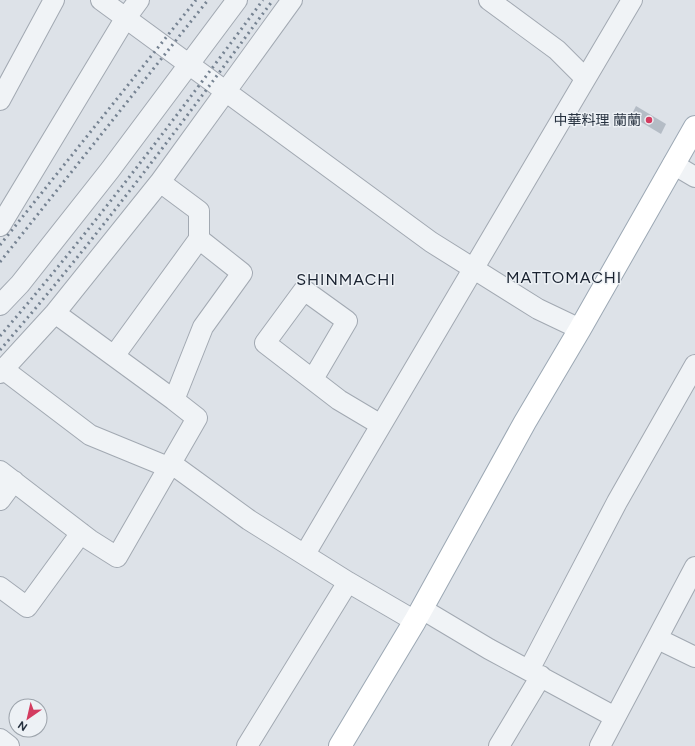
<svg xmlns="http://www.w3.org/2000/svg" width="695" height="746" font-family="Figtree,'Noto Sans JP',sans-serif">
<rect width="100%" height="100%" fill="#dde2e8"/>
<!-- building -->
<path fill="#b4bcc5" d="M636 106 666 124 661 134 631 116Z"/>
<g fill="none" stroke-linecap="round" stroke-linejoin="round">
<defs>
<path id="minor" d="M101 0 431 242 538 309 580 329
M489 0 557 50 585 78
M0 100 54 0
M673 164 695 177
M160 182 292 0
M0 226 125 19 139 0
M0 305 20 284 110 170 237 0
M55 313 174 400
M114 356 199 239
M3 369 90 435 163 465 172 464 249 520 348 582 415 621
M0 373 55 313 160 182 199 211V239L242 273 203 327 174 400 197 418 117 557 90 540 0 471
M313 379 347 321 304 290 265 343 339 400 381 425
M0 500 14 481
M305 554 632 0
M0 587 27 607 81 533
M422 609 489 649 615 717
M658 639 695 657
M529 670 617 502 695 365
M0 739 9 746
M247 746 348 582
M499 746 541 676
M600 746 695 567"/>
<path id="major" d="M340 746 415 621 525 422 580 329 695 127"/>
</defs>
<!-- minor casing -->
<use href="#minor" stroke="#a2a9b2" stroke-width="22"/>
<!-- major casing -->
<use href="#major" stroke="#9ca8b4" stroke-width="24"/>
<!-- minor -->
<use href="#minor" stroke="#f0f3f6" stroke-width="20"/>
<!-- major -->
<use href="#major" stroke="#fff" stroke-width="22"/>
<!-- rail -->
<path stroke="#768392" stroke-width="3" stroke-dasharray="2 4" stroke-linecap="butt" d="M0 245 196 0
M0 262 208 0
M0 336C93 228 178 114 263 0
M0 350C97 238 185 119 273 0"/>
</g>
<!-- markers -->
<circle fill="#d33c60" stroke="#edf1f5" stroke-width="1.5" cx="649" cy="120" r="4"/>
<g text-anchor="middle" dominant-baseline="central" stroke-width="3" stroke-linejoin="round" paint-order="stroke">
<!-- poi labels -->
<g font-size="14" fill="#26313f" stroke="#edf1f5" text-anchor="end">
<text x="641" y="120">中華料理 蘭蘭</text>
</g>
<!-- quarter labels -->
<g font-size="16" letter-spacing="1" fill="#192230" stroke="#edf1f5">
<text x="564" y="277">MATTOMACHI</text>
<text x="346" y="279">SHINMACHI</text>
</g>
</g>
<!-- north arrow -->
<g transform="translate(28 718) rotate(214)"><circle r="19" fill="#edf1f5" stroke="#9da4ac"/>
<path d="M0-3L7 15L0 10L-7 15Z" fill="#d33c60"/>
<text y="-6" font-size="11" font-weight="bold" text-anchor="middle" fill="#26313f">N</text>
</g>
</svg>
